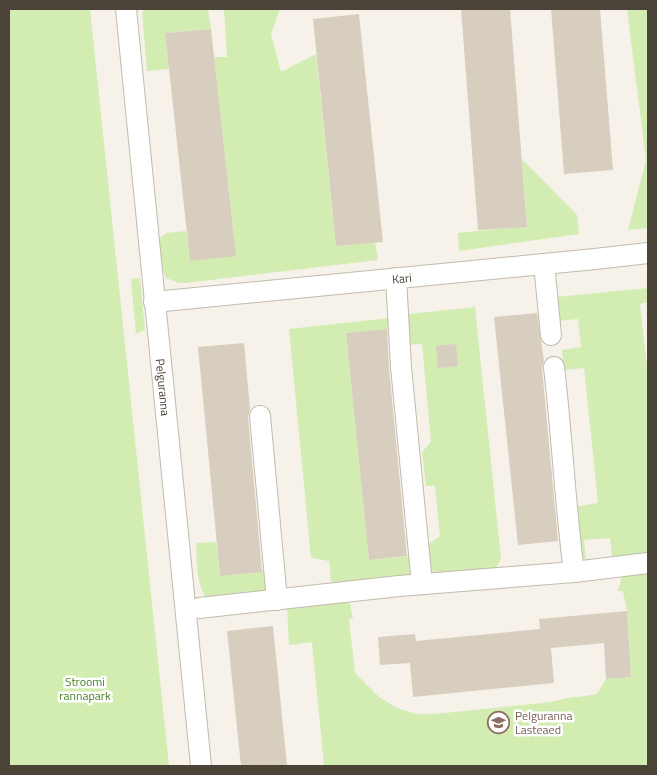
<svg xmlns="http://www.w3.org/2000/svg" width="657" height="775" font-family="'Titillium Web',sans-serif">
<rect width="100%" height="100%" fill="#f6f2ea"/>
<!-- green -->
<path fill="#d2ecb2" d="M9 9H90L169 766H9Z
M145 9H208L211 29 165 33 169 69 147 71 142 12Z
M224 9H280L271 34 281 72 316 54 336 246 375 242 378 260 186 283H179L166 278 162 267 159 239 166 233 186 231 190 260 236 255 214 57H227Z
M627 9H648V228L628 230 646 160Z
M522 159 577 215 579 234 459 251 458 233 527 226Z
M140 278 145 330 136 334 131 279Z
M648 288V302L640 304 648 376V553L612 557 610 538 584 540 586 560 579 554 573 507 598 503 584 368 564 370 562 350 581 347 578 319 559 321 556 297Z
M475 307 501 559 496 568 487 572 438 576 428 567 424 548 440 536 435 486H426L422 452 431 442 422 344 403 345 400 315Z
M390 318 391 329 346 333 369 560 414 556 411 575 406 579 339 586 331 581 329 561 311 558 289 329Z
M216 542 220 575 266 571 267 592 207 599C196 583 197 562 196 543Z
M648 570V766H324L312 642 289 645 287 606 343 599 350 604 353 618 349 619 355 673 379 697 397 708 416 714H435L551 702 572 697H579L597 694 606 679 631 677 627 611 623 591H618L622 576 631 571Z"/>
<!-- building -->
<path fill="#d8cebf" d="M461 9H510L527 227 478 230Z
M551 9H600L613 170 564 174Z
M359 14 383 242 336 246 313 19Z
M211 29 236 256 190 261 165 33Z
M537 313 544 361 542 368 558 541 518 545 494 317Z
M387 329 389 368 407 556 369 560 346 333Z
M244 343 250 409 248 417 262 572 220 576 198 347Z
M456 344 458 366 438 368 436 346Z
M627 611 631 677 606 679 604 643 551 648 554 683 413 697 410 663 380 665 378 637 415 634 416 641 540 629 539 619Z
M273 626 287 766H241L227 631Z"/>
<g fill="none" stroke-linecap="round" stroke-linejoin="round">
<defs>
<g id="street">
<path id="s1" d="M126 9 201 766"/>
<path d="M544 264 551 335"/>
<path d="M396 278 401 367 422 584"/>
<path id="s2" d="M154 302 595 259 648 253"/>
<path d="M554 367C562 435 565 504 574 572"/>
<path d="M260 416 277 600"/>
<path d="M199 608 399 586 574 572 648 563"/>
</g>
</defs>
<!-- street casing -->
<use href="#street" stroke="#c2baac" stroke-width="22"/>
<!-- street -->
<use href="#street" stroke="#fff" stroke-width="20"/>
</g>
<!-- icons -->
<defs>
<symbol id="school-ring" viewBox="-11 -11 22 22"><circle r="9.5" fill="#fff" stroke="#8d6e63" stroke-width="1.5"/><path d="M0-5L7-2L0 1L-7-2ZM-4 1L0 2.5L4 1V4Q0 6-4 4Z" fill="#8d6e63"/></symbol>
</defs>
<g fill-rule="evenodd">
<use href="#school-ring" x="486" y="710" width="25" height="25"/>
</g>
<g text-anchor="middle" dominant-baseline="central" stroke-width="5" stroke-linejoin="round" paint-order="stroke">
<!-- street labels -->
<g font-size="12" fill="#4b4338" stroke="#fff">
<text stroke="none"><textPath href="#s2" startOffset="249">Kari</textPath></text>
<text stroke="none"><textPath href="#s1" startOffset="380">Pelguranna</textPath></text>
</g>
<!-- park labels -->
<g font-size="12" fill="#4a8127" stroke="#fff">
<text x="85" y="681">Stroomi<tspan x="85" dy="14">rannapark</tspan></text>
</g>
<!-- education labels -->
<g font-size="12" fill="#785e54" stroke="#fff" text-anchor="start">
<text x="515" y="715">Pelguranna<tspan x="515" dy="14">Lasteaed</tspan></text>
</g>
</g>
<!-- border -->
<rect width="657" height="775" fill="none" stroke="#4b4338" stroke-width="20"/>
</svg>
